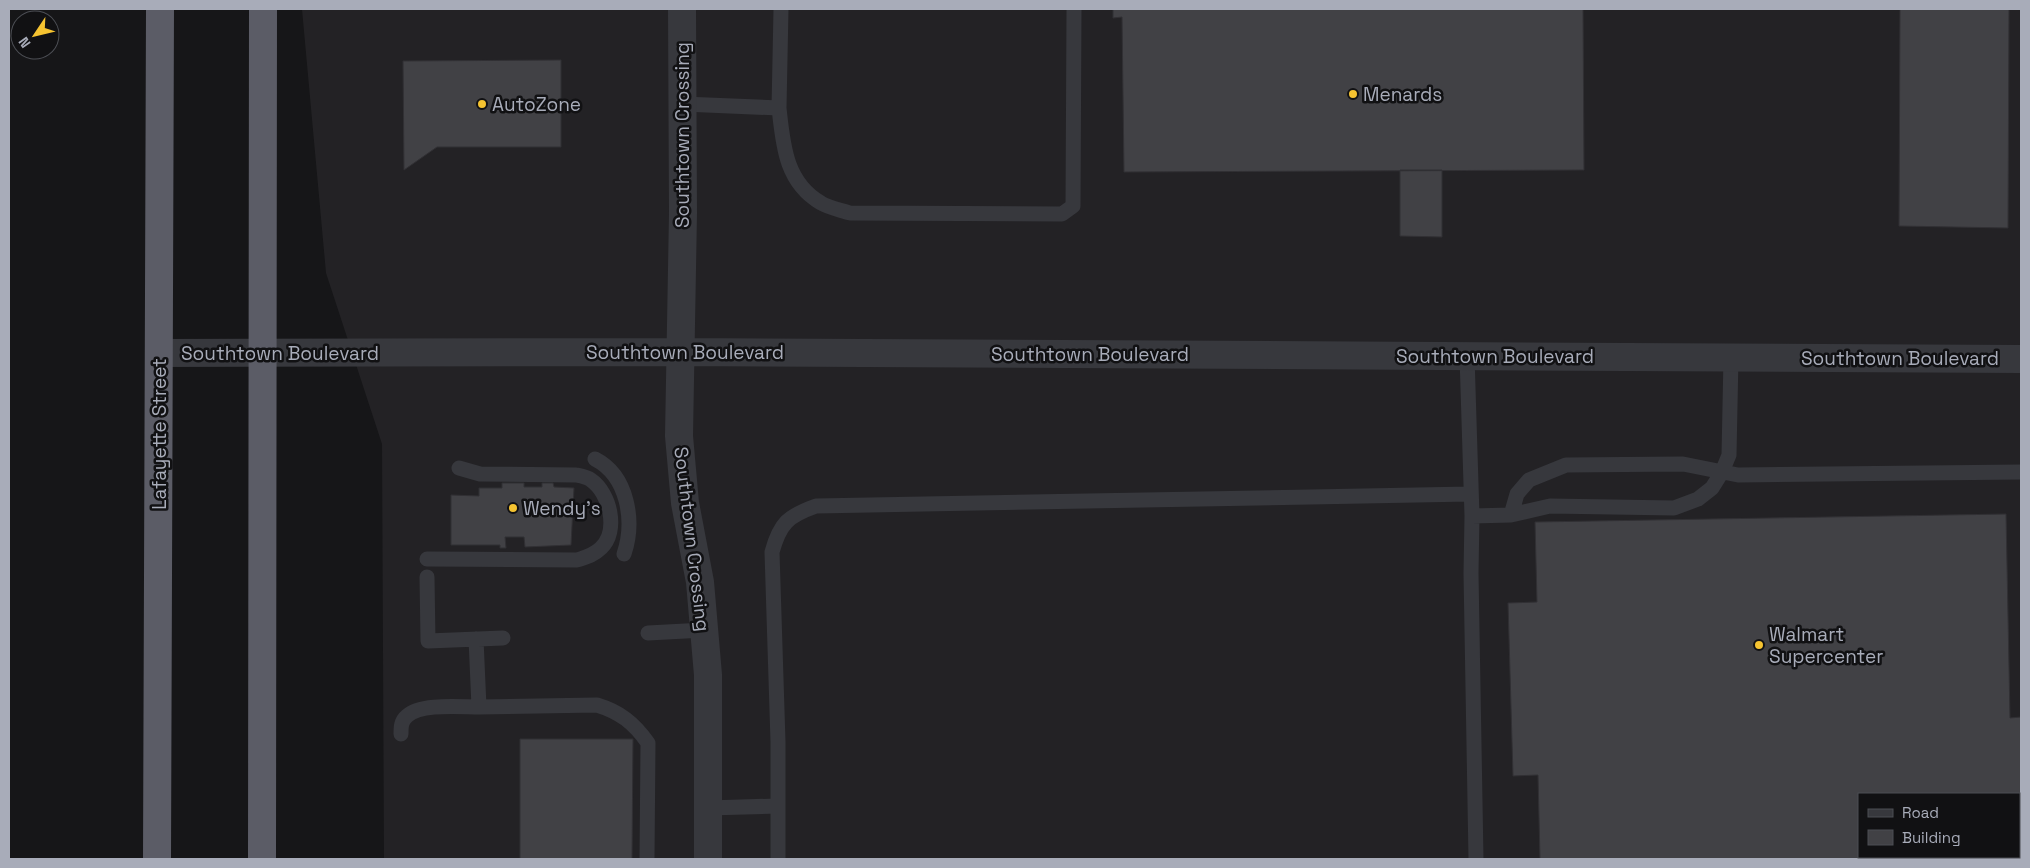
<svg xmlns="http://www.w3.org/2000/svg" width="2030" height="868" font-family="'Space Grotesk',sans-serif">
<rect width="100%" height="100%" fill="#161618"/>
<!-- built -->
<path fill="#232225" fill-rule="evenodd" d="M302 9H2021V859H384L382 444 326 273ZM1859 794H2019V857H1859Z"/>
<!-- building -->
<path fill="#414145" stroke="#313034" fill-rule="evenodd" d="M1113 9H1583L1584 170 1124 172 1122 17 1113 18Z
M1900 9H2009L2008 228 1899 226Z
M561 60V147H437L404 170 403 61Z
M1400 170H1442V237L1400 236Z
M502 483H524V487H542V483H553L554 487 574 488 571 545 525 547 524 537H505L506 548H500V545H451V495L479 496V488H502Z
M2006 514 2010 718 2021 717V859H1540L1538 775 1513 776 1508 603 1537 602 1535 522ZM1859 794H2019V857H1859Z
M520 739H633L632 859H520Z"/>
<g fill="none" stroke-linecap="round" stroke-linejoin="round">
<!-- service -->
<path stroke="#37383d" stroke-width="15" d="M683 104 779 108C783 144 785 182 821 203 829 208 841 210 850 213L1062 214 1073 206 1074 9
M779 108 781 9
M1467 356 1472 516 1471 573 1476 859
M595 459C628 476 635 521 624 554
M1511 515 1517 494 1529 480 1566 465 1683 464 1738 475 2021 472
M1472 516 1511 515 1550 506 1674 508 1698 499 1712 488 1722 472 1729 455 1731 357
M427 559 577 560C586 557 594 555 601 548 619 531 610 493 591 480 587 477 581 476 576 475L480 474 459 468
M427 577 428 641 503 638
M648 633 704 630
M476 639 479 707 597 705C620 712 634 723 648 743L647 859
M401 734C401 727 401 721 407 716 420 703 461 707 479 707
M708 808 777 806
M778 859V742L772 552C780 523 788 516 816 506L1470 494"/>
<!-- minor -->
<path stroke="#37383d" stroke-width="28" d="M682 9 683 213 679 436 685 503 700 582 708 675V859
M159 353 681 352 2021 359"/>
<!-- trunk -->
<path stroke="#5b5c66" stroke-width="28" d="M157 859 160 9
M262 859 263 9"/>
</g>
<!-- markers -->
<g fill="#f5c331" stroke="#111113" stroke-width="2">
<circle cx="1353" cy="94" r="5"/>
<circle cx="482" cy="104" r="5"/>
<circle cx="513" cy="508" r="5"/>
<circle cx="1759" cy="645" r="5"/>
</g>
<g text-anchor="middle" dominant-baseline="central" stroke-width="5" stroke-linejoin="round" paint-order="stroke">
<!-- poi labels -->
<g font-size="19" fill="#a8acb9" stroke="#111113" text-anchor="start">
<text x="1363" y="94">Menards</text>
<text x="492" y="104">AutoZone</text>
<text x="523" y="508">Wendy's</text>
<text x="1769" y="634">Walmart<tspan x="1769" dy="22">Supercenter</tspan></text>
</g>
<!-- street labels -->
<g font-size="19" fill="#a8acb9" stroke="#111113">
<text transform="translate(682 135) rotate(-90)">Southtown Crossing</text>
<text x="685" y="352">Southtown Boulevard</text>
<text x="280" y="353">Southtown Boulevard</text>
<text x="1090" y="354">Southtown Boulevard</text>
<text x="1495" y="356">Southtown Boulevard</text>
<text x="1900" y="358">Southtown Boulevard</text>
<text transform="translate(159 434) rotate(-90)">Lafayette Street</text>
<text transform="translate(692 539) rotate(83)">Southtown Crossing</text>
</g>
</g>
<!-- border -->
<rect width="2030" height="868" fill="none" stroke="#a8acb9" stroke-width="20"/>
<!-- legend -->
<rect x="1858" y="793" width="162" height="65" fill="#111113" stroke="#4d4f55"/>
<rect x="1868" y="809" width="25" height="8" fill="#37383d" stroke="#4d4f55"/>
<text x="1902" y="818" font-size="15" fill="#a8acb9">Road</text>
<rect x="1868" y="830" width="25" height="15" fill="#414145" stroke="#4d4f55"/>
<text x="1902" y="843" font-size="15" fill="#a8acb9">Building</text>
<!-- north arrow -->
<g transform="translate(35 35) rotate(235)"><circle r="24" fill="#111113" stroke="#4d4f55"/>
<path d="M0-4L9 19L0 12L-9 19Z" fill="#f5c331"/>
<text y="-8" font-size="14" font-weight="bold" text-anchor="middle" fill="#a8acb9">N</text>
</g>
</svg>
